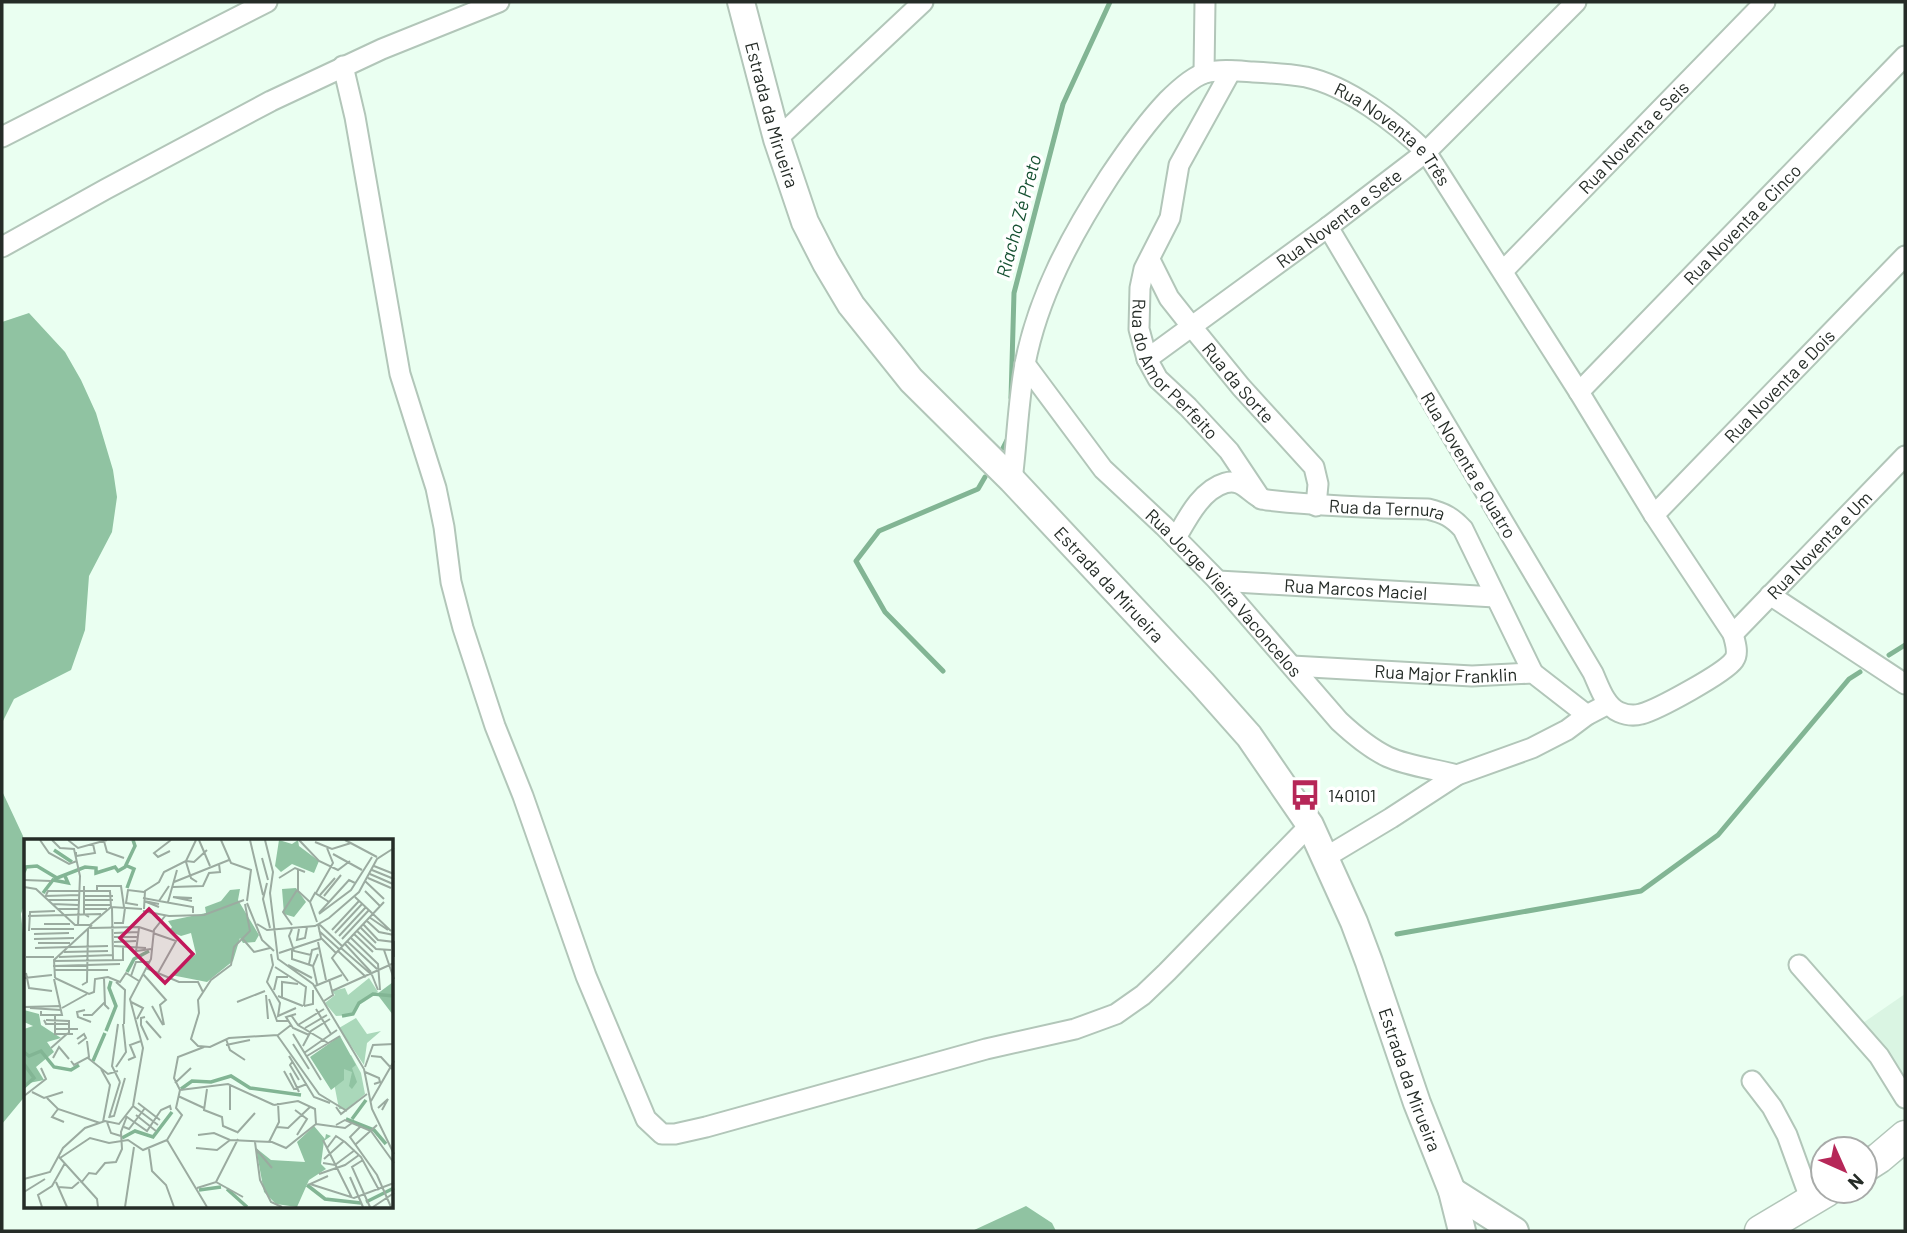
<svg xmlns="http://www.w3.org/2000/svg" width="1907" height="1233" font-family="Barlow,sans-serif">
<rect width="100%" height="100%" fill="#eafff1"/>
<!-- built -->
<path fill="#daf5e3" d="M1905 994V1087L1860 1025Z"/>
<!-- forest -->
<path fill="#90c3a2" d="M29 313 65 352 81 380 96 413 113 470 117 497 112 532 89 576 85 630 71 670 14 699 2 723V322Z
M2 791 23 836 26 854V899L21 914 26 964V1095L2 1124Z
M1026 1206 1052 1223 1056 1231H972Z"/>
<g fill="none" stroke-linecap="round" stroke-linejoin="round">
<!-- stream -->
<path stroke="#82b594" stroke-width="5" d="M1011 398 1014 293 1063 104 1110 2
M1003 448 1009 436
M1889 655 1905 645
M943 671 885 612 856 561 879 531 978 489 985 477
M1397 934 1641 891 1718 835 1849 679 1860 672"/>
<defs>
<g id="minor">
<path d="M343 66 355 117 400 374 436 488 444 527 451 582 463 628 495 726 523 796 586 976 646 1119 662 1134H675L706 1127 986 1049 1075 1029 1116 1014 1143 995 1167 972 1310 825"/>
<path id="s1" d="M1231 71 1179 165 1170 218 1144 269 1140 288 1139 329 1147 359 1158 379 1188 407 1229 451 1261 499"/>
<path d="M1204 73 1205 2"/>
<path d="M2 137 267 2"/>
<path d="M777 139 923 2"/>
<path d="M2 247 106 189 271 101 382 49 499 2"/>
<path id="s2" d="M1150 260 1169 298 1192 327 1241 387 1314 467 1318 484 1316 506"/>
<path id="s3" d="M1503 271 1765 2"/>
<path id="s4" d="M1147 359 1328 227 1426 152 1576 2"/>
<path id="s5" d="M1025 364 1103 469 1164 526 1218 581 1339 721C1354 735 1369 748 1388 757 1408 766 1435 769 1457 775"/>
<path id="s6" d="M1579 392 1905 56"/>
<path id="s7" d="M1012 480C1017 442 1018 402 1025 364 1038 296 1072 234 1109 177 1127 150 1145 124 1167 101 1176 92 1194 76 1205 73 1220 69 1238 71 1253 72 1271 73 1288 74 1306 77 1348 86 1396 123 1426 152L1579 392 1654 515 1733 634C1735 642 1739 653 1734 660 1725 673 1657 710 1641 714 1634 716 1626 715 1619 712 1605 706 1599 686 1593 673L1328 227"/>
<path id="s8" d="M1654 515 1905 256"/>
<path id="s9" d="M1176 538C1187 519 1201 490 1225 483 1244 477 1251 498 1267 500 1321 506 1374 508 1428 509 1444 513 1452 517 1463 529L1533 673"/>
<path id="s10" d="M1218 581 1495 597"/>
<path d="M1770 595 1905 684"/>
<path id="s11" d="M1733 634 1905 456"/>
<path id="s12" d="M1292 666 1472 676 1533 673 1587 715"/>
<path d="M1326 857 1391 818 1457 775 1532 748 1567 730 1587 715 1608 704"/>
<path d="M1799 965 1879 1056 1905 1098"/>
<path d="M1752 1081 1772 1107 1787 1135 1811 1201"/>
</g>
<g id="secondary">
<path id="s13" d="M741 2 777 139 805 222 826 263 851 305 911 380 1012 480 1202 683 1249 736 1310 825 1354 922 1369 962 1417 1103 1452 1191 1462 1231"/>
<path d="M1452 1191 1515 1231"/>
</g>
<path id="primary" d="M1865 1167 1879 1158 1905 1136
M1760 1231 1827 1191"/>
</defs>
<!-- minor casing -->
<use href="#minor" stroke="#b2c6b9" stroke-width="23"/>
<!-- secondary casing -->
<use href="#secondary" stroke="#b2c6b9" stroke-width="30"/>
<!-- primary casing -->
<use href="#primary" stroke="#b2c6b9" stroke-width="33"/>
<!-- minor -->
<use href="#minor" stroke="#fff" stroke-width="19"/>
<!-- secondary -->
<use href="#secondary" stroke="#fff" stroke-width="26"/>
<!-- primary -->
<use href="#primary" stroke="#fff" stroke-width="30"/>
</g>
<!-- icons -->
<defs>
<symbol id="bus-bare" viewBox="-9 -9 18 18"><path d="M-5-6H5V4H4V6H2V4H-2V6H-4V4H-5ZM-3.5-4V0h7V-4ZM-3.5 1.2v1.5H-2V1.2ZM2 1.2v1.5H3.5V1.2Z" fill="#b62758" stroke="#fff" stroke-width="2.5" paint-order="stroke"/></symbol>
</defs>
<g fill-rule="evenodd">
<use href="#bus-bare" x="1283" y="773" width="44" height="44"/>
</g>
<g text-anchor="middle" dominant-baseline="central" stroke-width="7" stroke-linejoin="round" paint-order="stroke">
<!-- street labels -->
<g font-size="18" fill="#252c27" stroke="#fff">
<text stroke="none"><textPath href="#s13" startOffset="117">Estrada da Mirueira</textPath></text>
<text stroke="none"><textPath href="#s7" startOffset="674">Rua Noventa e Três</textPath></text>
<text stroke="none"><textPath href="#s3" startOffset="187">Rua Noventa e Seis</textPath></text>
<text stroke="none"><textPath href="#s4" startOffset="238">Rua Noventa e Sete</textPath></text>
<text stroke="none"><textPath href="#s6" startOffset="234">Rua Noventa e Cinco</textPath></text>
<text stroke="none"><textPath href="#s1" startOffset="331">Rua do Amor Perfeito</textPath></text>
<text stroke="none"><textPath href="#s2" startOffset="152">Rua da Sorte</textPath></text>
<text stroke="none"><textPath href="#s8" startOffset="180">Rua Noventa e Dois</textPath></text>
<text transform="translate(1469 465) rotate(59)">Rua Noventa e Quatro</text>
<text stroke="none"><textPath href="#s9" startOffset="243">Rua da Ternura</textPath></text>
<text stroke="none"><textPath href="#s11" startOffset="124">Rua Noventa e Um</textPath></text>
<text stroke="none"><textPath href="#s13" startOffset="705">Estrada da Mirueira</textPath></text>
<text stroke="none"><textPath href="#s10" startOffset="138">Rua Marcos Maciel</textPath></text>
<text stroke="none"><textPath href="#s5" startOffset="304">Rua Jorge Vieira Vaconcelos</textPath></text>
<text stroke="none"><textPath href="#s12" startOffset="154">Rua Major Franklin</textPath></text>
<text stroke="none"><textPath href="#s13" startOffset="1293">Estrada da Mirueira</textPath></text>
</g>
<!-- poi labels -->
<g font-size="18" fill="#252c27" stroke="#fff" text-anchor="start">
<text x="1328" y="795">140101</text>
</g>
<!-- water labels -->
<g font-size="19" font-style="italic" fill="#155031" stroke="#fff">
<text transform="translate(1018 216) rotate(-75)">Riacho Zé Preto</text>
</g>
</g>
<!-- overview -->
<g transform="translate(24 839)">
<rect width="369" height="369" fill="#eafff1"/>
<path d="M345 139 354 153 337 161 328 176 312 177 301 164 311 156 308 152 321 149 324 156ZM332 179 343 195 357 192 343 204 340 226 315 189ZM327 216 337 234 341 255 323 270H315L309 239 313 225Z" fill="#aad8ba"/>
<path d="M255 1 268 5 274 1 275 7 295 22 290 34 268 25 257 33 251 27ZM272 49 282 63 270 78 260 75 258 50ZM216 50 214 61 235 96 231 103 219 104 216 99 209 122 183 143 147 136 172 115 167 94 157 97 145 92 148 88 144 82 182 74 181 68 197 62 206 51ZM369 143V176L353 155ZM0 171 15 175 17 186 37 199 23 203 30 213 12 228 20 241 0 245V190L9 187 0 183ZM316 197 332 226 328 229 333 243 328 250 325 247 328 233 320 230V241L307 251 286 218ZM290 287 301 300 302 295 307 297 300 302 297 325 302 330 285 341 273 368 252 365 240 353 232 309 247 321 281 323 273 303Z" fill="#90c3a2"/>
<path fill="none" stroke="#82b594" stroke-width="3.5" d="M30 11 48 23M101 26 110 30 103 49M0 33 2 28 13 27 33 39 61 28 72 29V34L91 28 94 32 101 28 111 7 109 1M19 54 29 41 44 44 41 37M103 133 110 120 125 112M318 177 329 175 335 164 349 155 370 157M82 192 92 167 85 149 87 142M0 213 5 217 17 212 30 228 47 231 55 226M69 222 81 194M0 225 10 239 0 248M157 250 168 242 187 243 207 237 226 249 277 256M322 280 350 291 362 305M328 280 342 261M98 299 111 292 129 298 148 273M283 346 301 360 337 364M203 350 223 368M175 351 197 348M342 363 370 349"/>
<path fill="none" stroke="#9baba0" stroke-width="2" d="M16 1 25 14 45 25 53 22M28 1 36 9 50 10 56 37 54 86M44 1 54 9 83 1M175 1 186 27M197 1 207 24 227 31 223 62M226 1 239 56M241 1 249 33 246 54 254 120 289 145 340 230 348 270 370 315M275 1 295 22 314 31 326 22M321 1 353 18M80 2 83 13 100 19M291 3 308 10 327 4M146 12 134 18 130 14 147 1M52 13V17L71 14 69 5M309 15 338 31M238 19 244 41M162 22 170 23 183 11M162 23 167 39 173 43M350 27 370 35M274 31V52L286 63 293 83M348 31 370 40M346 35 369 45M255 39 271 29 281 33M344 39 367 49M0 41 27 42M341 42 360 60M150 43 205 21M243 44 239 60 246 89M60 47V75L65 78M0 48 12 50 51 86H66L87 68 118 70M149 48 179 47 185 34 196 33 195 25M73 52V47H97L100 68M341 52 356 67M292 54 309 24 303 9M22 56 24 52H86L87 68M296 56 311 39M21 57 55 56M60 57H89M300 57 317 36M331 58 367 92M119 59 135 62 145 47M168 59 149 58 168 62M24 61H55M60 61H89M135 62 169 68V74M144 63 153 31M286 63 291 54 305 63M223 64 238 101 250 112M28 65 54 66M221 65 226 92 210 108 207 126 187 141 174 161 175 174 167 200 174 207 186 208 205 199 254 196 267 186M60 66H87M114 66 102 64 104 51 120 53M135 68 120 62 135 65M88 69 89 121M33 70H55M60 70H83M120 70 121 52 135 43 140 33 162 22 172 1M119 72 145 77 180 76 220 61M295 74 325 41 331 44M295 75 327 51 348 18M4 77 77 75M345 78 364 91M343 82 355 93 370 96M90 84H99L101 69M20 85H46M233 85 243 91 291 87 305 79 335 53 353 20 370 9M294 85 297 99 312 114 360 63M295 85 318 107M339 85 354 101 370 103V118M268 86 259 73 273 51M336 88 352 104M66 89 115 88 130 93M115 89 112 112 127 110M7 90H50M268 90 265 97 270 112 287 116M275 90 273 101 281 99 283 88M308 91 335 62M5 92 6 73 31 72M295 92 315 110M333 92 352 110 367 111M90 94 114 93M129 94 152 102 134 134M311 94 338 65M10 95 45 94M330 95 349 113M315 97 342 68M90 98H113M326 98 354 125 356 151M218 99 230 113 246 109M10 100 50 99M318 100 345 71M323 102 353 130M90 103 112 102M294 103 302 141M14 104H46M321 105 347 133M90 107 122 109M11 109 84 107M317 109 348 136 354 151M268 110V120L289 127M360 111 370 140M314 112 342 138M40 113 84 112M255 114 297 100M312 114 308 119 324 142M247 115 249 126 243 143 256 164 254 177 272 169M2 118H30M35 118 89 116M30 122 99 121V107M285 125 288 111 295 109M264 126 288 139M29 127 96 125M251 128 282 148 280 167M122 129 155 143H174L179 153M30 131H84M2 134 5 149 28 152M119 135 142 161 136 166 140 186M107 137 112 123H126M0 139 28 136M31 139 30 121 68 86M31 139 65 155 70 153 71 140 84 138 96 143 102 134 115 142M80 139 81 166 85 170M92 143 101 151 100 185M293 145 289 127 294 115M58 146 63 143 64 90M291 147 318 136M250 151 253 138H264M308 152 370 124M242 156 244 180M254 157 279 167M258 159V143L274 145M245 160 253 182H264M300 162 309 156 305 140M107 163 119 169 113 180M213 163 241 152M128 167 139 186M280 167 289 165V151M0 168 37 167M6 169 37 171M38 169 63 155M292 170 307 195M61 171 53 173 54 178 67 183M17 172V176H38L30 140M272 175 262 178 269 189 285 196M31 176V195H49M59 176H68L81 163M267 176 274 186 304 204M121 178 117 179V186L124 201M20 181 22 185H45M22 181 45 182V194M122 182 137 199M94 185 88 227 96 243M274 186 300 170M281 189 303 176M31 190H54M269 195 297 241M253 196 295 255 323 272M53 200 60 195 62 199 54 205M202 200 206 211 221 221M269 205 285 230M202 206 226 201M279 207 287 192 306 180M27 209 44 194M280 214 313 191M265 217 290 258 306 264M283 217 316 197M347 217 357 218 368 230M29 219 35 208 45 220M64 219 84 235 94 232M104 221 111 218 106 206 117 202M47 222 50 226 65 218 63 202M269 222 266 226 275 241M92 228 102 213 99 185M341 228 349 206 370 205M77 230 86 246 79 283M260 232 270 250 283 245M341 233 355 239 356 243 350 245M266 234 275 253M151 244 167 229M183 250 180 271 198 278 199 287 213 293M156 251 204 245 250 266M156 251 150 239 154 218 180 208M8 253 20 259 39 253M0 257 22 240 17 229M154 257 180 269M23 259 34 270 76 284M347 262 370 222M114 264 136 281M250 266 274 262 291 270 292 285M109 267 134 286M312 268 317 275 343 255M354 269 364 260 358 271M34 270 28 278 40 283M206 271V246M271 271 283 280 273 296M112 276 132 292M85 278 90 277 101 239M103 278 123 292 137 271 146 267 147 271M85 279 96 243M83 283 87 294 97 297M292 285 321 289 328 284M312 286 321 281 347 292 370 324M337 287 326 298 353 336 367 368M100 288 105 290 121 269M253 288 264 289 286 268M213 294 231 274M174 296 190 294 206 301 248 303 262 309 292 285M143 301 183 368M143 301 158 276 152 269 156 251M299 301 328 359M231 303 236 341 247 363 258 368M245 303 255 283 254 264M332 305 353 286M172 309 193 311 206 301M303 309 312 297 321 303 337 318 355 351M125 310 128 332 142 346 150 368M232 310 248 329M35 318 73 360 74 368M36 319 66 299 85 304 104 301 119 311 143 301M300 320 320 302M339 321 328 328 346 368M299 324 311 326 331 311M295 335 321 326 335 316M304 337 286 345 330 359 370 344M326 338 339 368M0 340 26 333 39 309 61 289 81 282 95 285 109 267 119 209 106 160 127 120 130 91 141 77M32 343 43 368M192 343 214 300M57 344 65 334 72 335 81 324 92 323 98 310 97 293 103 277M34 348 48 349 55 343M173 349 192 343 219 358M0 353 21 340M18 368 14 356 28 347 41 324M101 368 110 308M349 368 370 354"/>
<path fill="#c2185b" fill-opacity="0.15" stroke="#c2185b" stroke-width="3.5" d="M125 70 169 115 141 144 96 99Z"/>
<rect width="369" height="369" fill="none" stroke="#252c27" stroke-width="3.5"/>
</g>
<!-- border -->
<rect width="1907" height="1233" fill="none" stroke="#252c27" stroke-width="7"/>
<!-- north arrow -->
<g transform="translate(1844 1170) rotate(135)"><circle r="33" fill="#ffffff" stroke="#a8aba9" stroke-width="2"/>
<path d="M0-5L12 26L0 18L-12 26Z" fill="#b62758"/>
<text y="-10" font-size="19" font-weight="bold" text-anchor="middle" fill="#252c27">N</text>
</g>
</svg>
